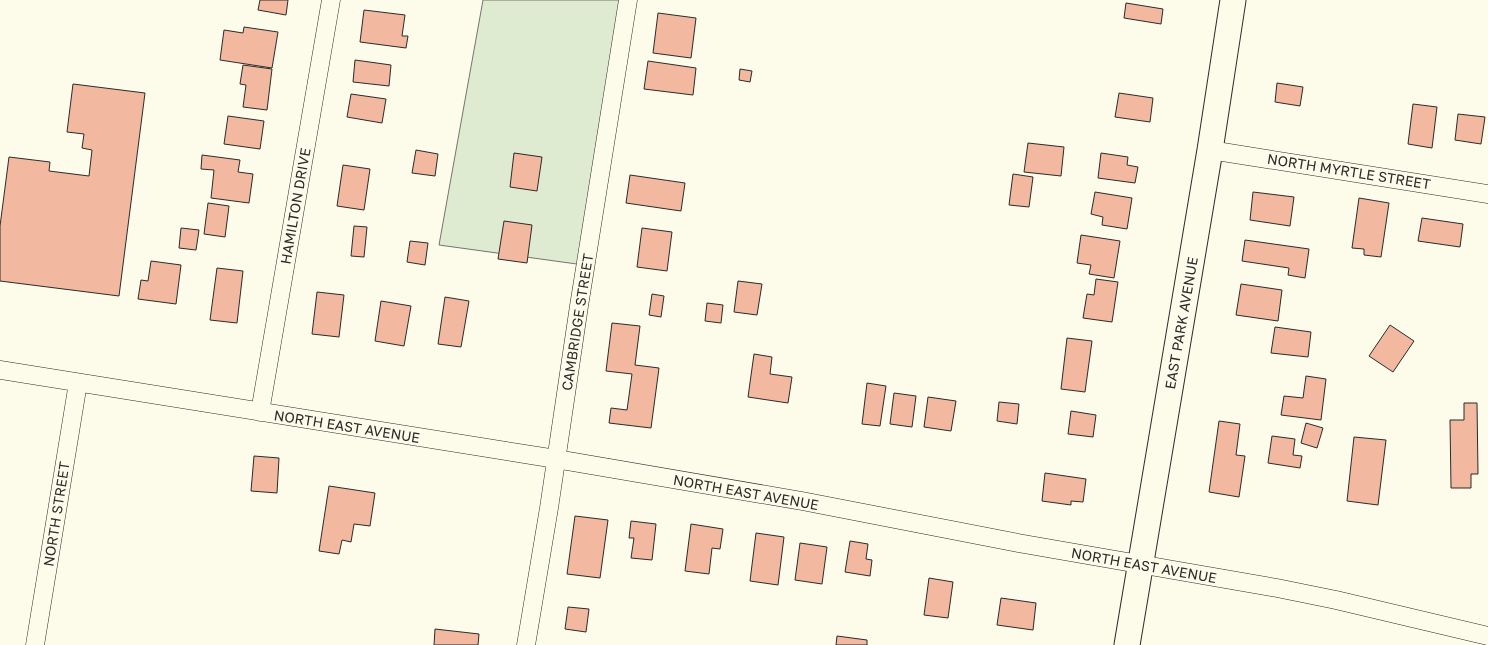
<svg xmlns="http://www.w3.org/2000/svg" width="1488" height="645" font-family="'Golos Text',sans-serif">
<rect width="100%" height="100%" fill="#fdfbea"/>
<!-- green -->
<path fill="#deebd1" stroke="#74746e" d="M483 0H627L584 265 439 245Z"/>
<!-- building -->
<path fill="#f2b8a0" stroke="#2b2b2b" d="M260 0H288L286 15 258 10Z
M1126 3 1163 9 1161 24 1124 18Z
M364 10 405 15 402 36H408L406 48 360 42Z
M658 13 696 18 691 58 653 53Z
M244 27 278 32 272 68 220 60 224 30 243 33Z
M355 60 391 65 389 86 353 82Z
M648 61 696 68 693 95 644 89Z
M243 65 272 69 267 110 243 107 246 85 240 84Z
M740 69 752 71 750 82 739 80Z
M1277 83 1303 87 1300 106 1275 102Z
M73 84 145 93 119 296 0 281V226L9 157 50 162 49 171 89 176 92 150 82 148 84 134 67 132Z
M1119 93 1153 98 1150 122 1115 117Z
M351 94 386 99 382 123 347 117Z
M1413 104 1437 107 1432 148 1408 144Z
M1458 114 1485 117 1481 144 1455 140Z
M228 116 264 121 260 149 224 144Z
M1028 143 1064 147 1061 176 1024 172Z
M416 150 438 154 435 176 412 173Z
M514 153 542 157 537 191 510 187Z
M1101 153 1128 157 1127 165 1138 167 1135 183 1098 178Z
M202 155 240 160 238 172 253 174 249 203 211 198 214 170 201 169Z
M343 165 370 169 364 210 337 206Z
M1013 174 1033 177 1029 207 1009 205Z
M630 175 685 183 681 211 626 203Z
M1095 192 1132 198 1127 229 1102 225 1103 217 1091 214Z
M1253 192 1294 197 1290 226 1250 220Z
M1359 198 1389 203 1381 257 1364 255V249L1352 248Z
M208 203 229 206 225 237 204 234Z
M1422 218 1463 224 1460 247 1418 241Z
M504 221 532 225 527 263 498 259Z
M354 226 367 227 364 257 351 256Z
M181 228 199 230 196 250 179 248Z
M642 228 672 232 667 271 637 267Z
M1081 235 1120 241 1114 278 1089 274 1091 265 1077 263Z
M1245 240 1309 249 1305 278 1288 275 1289 268 1242 261Z
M410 241 428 243 425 265 407 262Z
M151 261 181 265 176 304 138 299 141 280 148 281Z
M217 268 243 271 237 323 210 320Z
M1096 279 1118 282 1112 322 1083 318 1087 294 1094 295Z
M738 281 762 284 757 315 734 312Z
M1241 284 1282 290 1278 321 1236 315Z
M317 292 344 295 339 337 312 334Z
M652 294 664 296 661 317 649 315Z
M445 297 469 301 461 347 438 344Z
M381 301 411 306 404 346 375 341Z
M707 303 723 305 721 323 705 321Z
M612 323 640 326 635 365 659 368 651 428 609 423 611 408 627 410 632 374 606 371Z
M1390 325 1414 341 1393 372 1369 356Z
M1275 327 1311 332 1308 357 1271 353Z
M1067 338 1092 341 1085 392 1061 389Z
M754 354 772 357 770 374 792 377 788 403 748 397Z
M1306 376 1326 379 1321 420 1281 415 1284 396 1303 398Z
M867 383 886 386 880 426 862 424Z
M894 393 916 396 912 427 890 424Z
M928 397 956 401 951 431 924 427Z
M999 402 1019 404 1017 424 997 421Z
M1464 403H1477L1478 474H1471V488H1451L1450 420H1464Z
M1071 411 1096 415 1093 437 1068 434Z
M1219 421 1240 424 1236 455 1245 456 1239 497 1209 492Z
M1306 423 1323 428 1317 448 1301 443Z
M1272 436 1295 439 1293 455 1302 456 1300 468 1268 463Z
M1354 437 1386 440 1378 505 1347 501Z
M254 456 279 458 277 493 251 491Z
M1045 473 1086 479 1083 502 1071 501V505L1042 501Z
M329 486 375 493 370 526 354 524 351 542 342 540 339 554 319 551Z
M575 516 608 520 600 578 567 574Z
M631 521 656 524 652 560 631 558 634 538H629Z
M691 524 723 529 720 549 712 548 709 574 685 571Z
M756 533 784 537 778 585 750 581Z
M850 541 868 544 866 559 872 560 870 576 845 572Z
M800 543 827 547 822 584 795 580Z
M929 578 953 582 948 618 924 615Z
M1001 598 1036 603 1033 630 997 625Z
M568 607 589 609 586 632 565 629Z
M435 629 479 634 478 645H434Z
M837 636 867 640V645H836Z"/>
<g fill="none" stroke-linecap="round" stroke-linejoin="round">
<defs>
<path id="minor" d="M1210 150 1488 194
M0 370 556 459 802 501 1018 543 1277 588 1336 600 1488 636
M260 412 331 0
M35 645 78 383
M526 645 549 508 579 306 628 0"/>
<path id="secondary" d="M1127 645 1210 150 1233 0"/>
</defs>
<!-- minor casing -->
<use href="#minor" stroke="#2b2b2b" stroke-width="19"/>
<!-- secondary casing -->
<use href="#secondary" stroke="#2b2b2b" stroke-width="27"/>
<!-- minor -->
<use href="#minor" stroke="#fdfbea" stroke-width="18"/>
<!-- secondary -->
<use href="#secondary" stroke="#fdfbea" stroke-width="25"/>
</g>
<g text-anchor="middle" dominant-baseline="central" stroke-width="4" stroke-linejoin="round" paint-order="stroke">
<!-- street labels -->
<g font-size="14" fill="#2b2b2b" stroke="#fdfbea">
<text transform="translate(1349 171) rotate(9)">NORTH MYRTLE STREET</text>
<text transform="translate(295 206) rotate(-80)">HAMILTON DRIVE</text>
<text transform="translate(577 322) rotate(-81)">CAMBRIDGE STREET</text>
<text transform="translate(1181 323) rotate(-80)">EAST PARK AVENUE</text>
<text transform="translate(347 426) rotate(9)">NORTH EAST AVENUE</text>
<text transform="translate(746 492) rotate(10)">NORTH EAST AVENUE</text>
<text transform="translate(56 514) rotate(-81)">NORTH STREET</text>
<text transform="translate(1144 565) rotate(10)">NORTH EAST AVENUE</text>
</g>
</g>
</svg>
